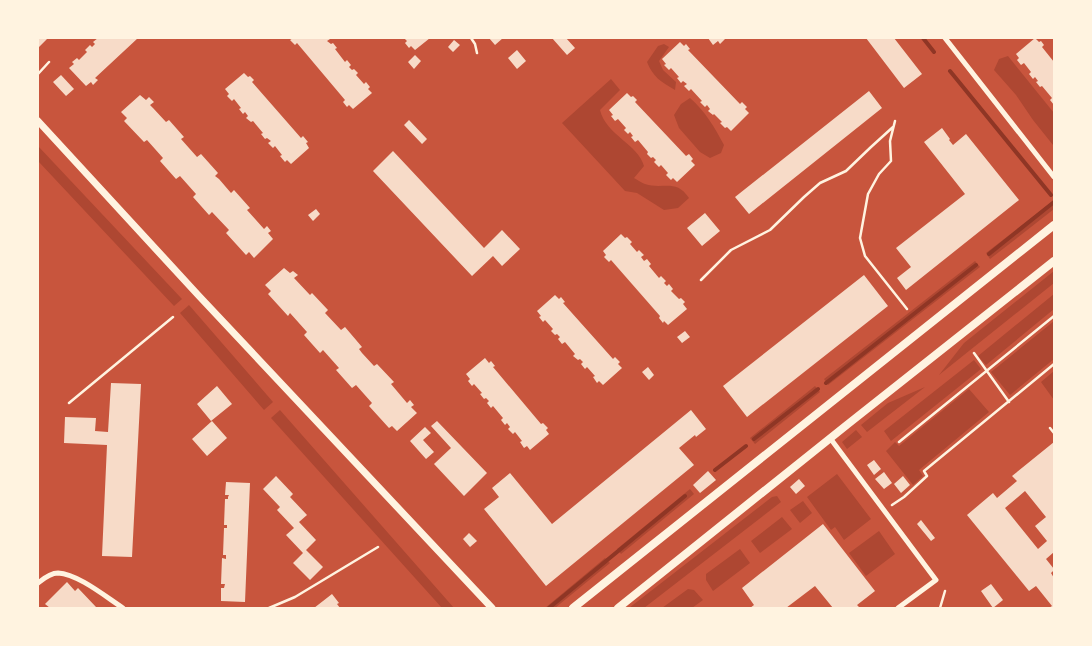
<svg xmlns="http://www.w3.org/2000/svg" width="1092" height="646" font-family="Rubik,sans-serif">
<rect width="100%" height="100%" fill="#c8553d"/>
<!-- green -->
<path fill="#ae4732" d="M664 44 669 47 659 61 663 70 676 82 675 90C661 82 653 77 647 62L658 46Z
M1008 56 1054 113V144L1053 145 1033 120 1016 95 994 70 999 59Z
M611 79 620 90 600 110C606 135 638 144 644 166L634 178C638 180 642 183 645 184 663 190 676 178 689 198L678 208 664 210 637 193 625 191 562 123Z
M690 98C705 111 715 128 724 145L721 153 710 158 700 152 679 128 674 115 681 104Z
M38 146 182 299 174 306 38 161Z
M1053 201 1054 204V209L990 259 986 253Z
M975 261 980 267 828 385 824 379Z
M1054 271V283L939 375 964 343Z
M1054 294V309L986 365 978 356Z
M189 305 273 402 264 410 180 313Z
M1054 321V359L1010 395 991 372Z
M974 360 981 369 891 441 884 431Z
M1054 371V400L1041 382Z
M815 386 820 392 755 444 750 438Z
M925 387 867 432 861 425 888 403Z
M969 389 989 412 919 470 923 476 913 485 886 451 895 442 899 446Z
M280 410 454 608H442L271 418Z
M856 430 862 437 847 449 842 442Z
M837 474 871 519 844 540 835 527 831 530 807 497Z
M690 489 694 494 621 554 617 549Z
M777 496 781 502 644 608H629L772 497Z
M803 501 812 513 800 523 790 510Z
M782 517 792 529 760 553 751 541Z
M879 531 895 554 866 576 849 553Z
M740 549 750 563 713 591 706 580V574Z
M605 558 610 563 555 608H545Z
M688 589 694 590 703 600 692 608H662Z"/>
<g fill="none" stroke-linecap="round" stroke-linejoin="round">
<!-- stream -->
<path stroke="#8f3625" stroke-width="4" d="M923 38 934 52
M950 71 1051 195
M989 254 1054 202
M826 383 976 265
M754 439 818 389
M715 470 746 446
M549 608 685 496"/>
</g>
<!-- building -->
<path fill="#f7dbc8" fill-rule="evenodd" d="M38 38H46L47 39 38 48Z
M98 38 100 39 102 38H138L95 78 98 80 93 85 91 82 86 86 69 68 74 64 72 62 77 58 79 60 87 52 85 50 90 45 92 47 95 44 93 42Z
M293 38H328L330 39 327 41 331 44 333 43 337 48 335 49 345 62 347 60 351 65 349 67 352 70 354 69 358 73 356 75 364 84 366 82 370 87 368 89 372 93 353 109 349 105 347 107 343 102 345 100 297 43 295 45 290 40Z
M404 38H430L415 50 411 46 409 48 405 43 407 41Z
M489 38H503L495 45Z
M552 38H566L575 48 567 55Z
M708 38H724L725 39 720 44 718 41 713 45Z
M866 38H894L922 74 904 88Z
M1035 38 1039 42 1041 41 1044 45 1042 47 1054 62V105L1050 100 1052 98 1042 86 1040 87 1036 82 1038 81 1035 77 1033 79 1029 74 1031 72 1024 63 1021 65 1017 60 1019 58 1016 54Z
M454 40 460 45 453 52 448 47Z
M680 42 684 46 686 44 690 49 688 50 740 104 742 102 747 107 745 109 749 113 731 131 727 127 725 128 720 123 722 122 714 114 713 115 708 111 710 109 707 105 705 107 700 102 702 101 691 89 689 91 684 86 687 84 683 81 681 83 677 78 679 77 671 68 669 70 664 65 666 64 662 59Z
M517 50 526 61 517 69 508 58Z
M415 55 421 61 414 69 408 62Z
M244 73 248 77 250 76 254 80 252 82 301 138 303 136 308 142 306 143 309 148 291 164 287 160 285 162 280 156 282 155 275 146 273 148 268 143 271 141 267 138 265 139 261 134 263 133 253 121 251 122 246 118 248 116 245 112 243 114 239 109 241 108 234 99 232 101 227 96 229 94 225 89Z
M61 75 74 89 66 96 53 82Z
M869 91 882 108 749 214 735 197Z
M627 93 631 97 633 96 637 100 635 102 686 156 689 154 693 159 691 161 695 165 677 182 673 178 671 180 666 175 668 173 661 165 659 167 654 162 656 160 653 157 651 158 647 154 648 152 638 140 635 142 631 137 633 136 630 132 628 134 624 130 626 128 618 119 615 121 611 116 613 115 609 110Z
M140 95 146 100 149 97 154 102 150 105 153 108 166 122 169 120 184 137 181 139 197 157 201 154 218 173 215 176 219 179 231 193 234 190 250 208 247 210 264 229 267 226 271 231 268 233 273 239 254 258 249 252 246 255 226 233 229 230 212 212 209 215 193 197 196 194 180 176 176 179 160 161 163 158 147 140 144 142 124 121 127 118 121 112Z
M409 120 427 139 422 144 404 125Z
M942 128 950 139 949 140 953 145 966 134 1019 200 906 290 897 278 911 267 896 248 965 194 924 142Z
M393 151 484 248 502 230 520 249 502 266 493 256 472 276 373 171Z
M316 209 320 214 313 221 308 215Z
M705 213 720 231 702 246 687 228Z
M621 234 625 238 627 237 632 242 630 244 637 252 639 250 644 255 641 257 644 261 647 259 651 264 649 266 659 278 661 276 666 281 664 283 667 286 669 284 673 289 671 291 679 299 681 298 685 302 683 304 687 309 668 325 664 321 663 323 659 318 660 316 611 260 609 262 604 257 606 255 603 251Z
M284 268 290 273 293 271 298 275 294 278 310 295 312 293 328 310 325 313 341 330 345 327 362 347 359 349 362 353 374 366 377 364 394 382 391 384 407 403 410 400 414 405 411 407 417 413 397 431 392 426 389 428 369 406 372 403 356 385 352 388 336 370 339 368 323 350 320 353 304 335 307 332 290 313 288 316 268 294 271 291 265 285Z
M864 275 888 306 747 417 723 386Z
M555 295 559 299 561 297 565 302 563 303 613 359 615 357 620 362 618 364 622 368 603 385 599 381 597 383 593 377 595 376 587 367 585 369 581 364 583 362 580 359 578 360 573 356 575 354 565 342 562 344 558 339 560 337 557 334 555 335 551 331 553 329 545 320 543 322 539 317 541 316 537 311Z
M685 331 690 337 682 343 677 337Z
M485 358 489 363 491 361 495 366 493 367 541 424 543 423 548 428 546 430 549 434 530 450 527 446 524 448 520 442 522 441 515 432 513 434 508 429 510 427 507 423 505 425 501 420 503 418 493 406 491 408 487 403 489 401 486 398 484 399 480 394 482 393 474 384 472 386 468 381 470 379 466 374Z
M648 367 654 375 649 380 642 372Z
M111 383 141 384 132 557 102 556 107 445 64 443 65 417 96 418 95 431 108 432Z
M217 386 232 404 211 421 197 404Z
M691 410 706 429 696 437 695 435 679 448 694 465 546 586 484 509 499 497 492 488 510 473 552 524Z
M212 421 227 438 207 456 192 439Z
M437 421 487 473 464 496 434 464 451 448 431 426Z
M425 427 431 433 423 440 434 452 426 459 410 441Z
M1054 442V552L1046 559 1054 569V570L1051 573 1054 578V608H1049L1052 606 1036 586 1029 591 967 515 993 493 997 498 1017 481 1012 476ZM1025 491 1046 517 1035 526 1047 541 1038 549 1005 508Z
M874 460 881 469 874 475 867 465Z
M708 471 716 480 700 493 693 485Z
M884 472 892 483 884 489 875 479Z
M276 476 293 494 290 497 307 515 299 522 316 540 306 550 323 567 310 580 293 563 303 553 286 535 294 528 277 510 280 507 263 489Z
M903 476 910 485 901 493 894 484Z
M799 479 805 486 796 494 790 487Z
M226 482 250 483 245 602 221 601V588H224L225 584H221L222 558 226 559V555H223L224 528H227V525H224L225 499H228V497L229 495H225Z
M921 520 935 538 931 541 917 524Z
M823 524 875 591 857 605 860 608H833L815 586 786 608H750L754 605 742 588Z
M469 533 477 541 470 547 463 539Z
M67 582 75 591 78 588 96 607 94 608H50L45 604Z
M991 584 1003 600 993 608 981 591Z
M332 594 339 603 337 604 340 608H314Z"/>
<g fill="none" stroke-linecap="round" stroke-linejoin="round">
<!-- path -->
<path stroke="#fff3e0" stroke-width="2.5" d="M471 38 475 44 477 53
M38 74 49 62
M895 121 890 141 891 161 879 174 868 194 860 238 865 256 907 309
M701 280 731 250 770 230 804 197 820 183 846 171 871 147 893 127
M974 353 1009 402
M69 403 173 317
M1050 428 1054 433
M899 442 1054 316
M892 505 904 497 927 476 924 471 1054 364
M269 608 295 597 378 547
M940 608 945 591"/>
<!-- minor -->
<path stroke="#fff3e0" stroke-width="5" d="M945 38 1054 177
M830 438 936 580 898 608
M38 583C43 579 50 573 58 573 78 574 106 597 123 608"/>
<!-- tertiary -->
<path stroke="#fff3e0" stroke-width="7" d="M38 121 199 296 492 608"/>
<!-- secondary -->
<path stroke="#fff3e0" stroke-width="8" d="M573 608 1054 225
M618 608 848 424 1054 261"/>
</g>
<!-- border -->
<rect width="1092" height="646" fill="none" stroke="#fff3e0" stroke-width="78"/>
</svg>
